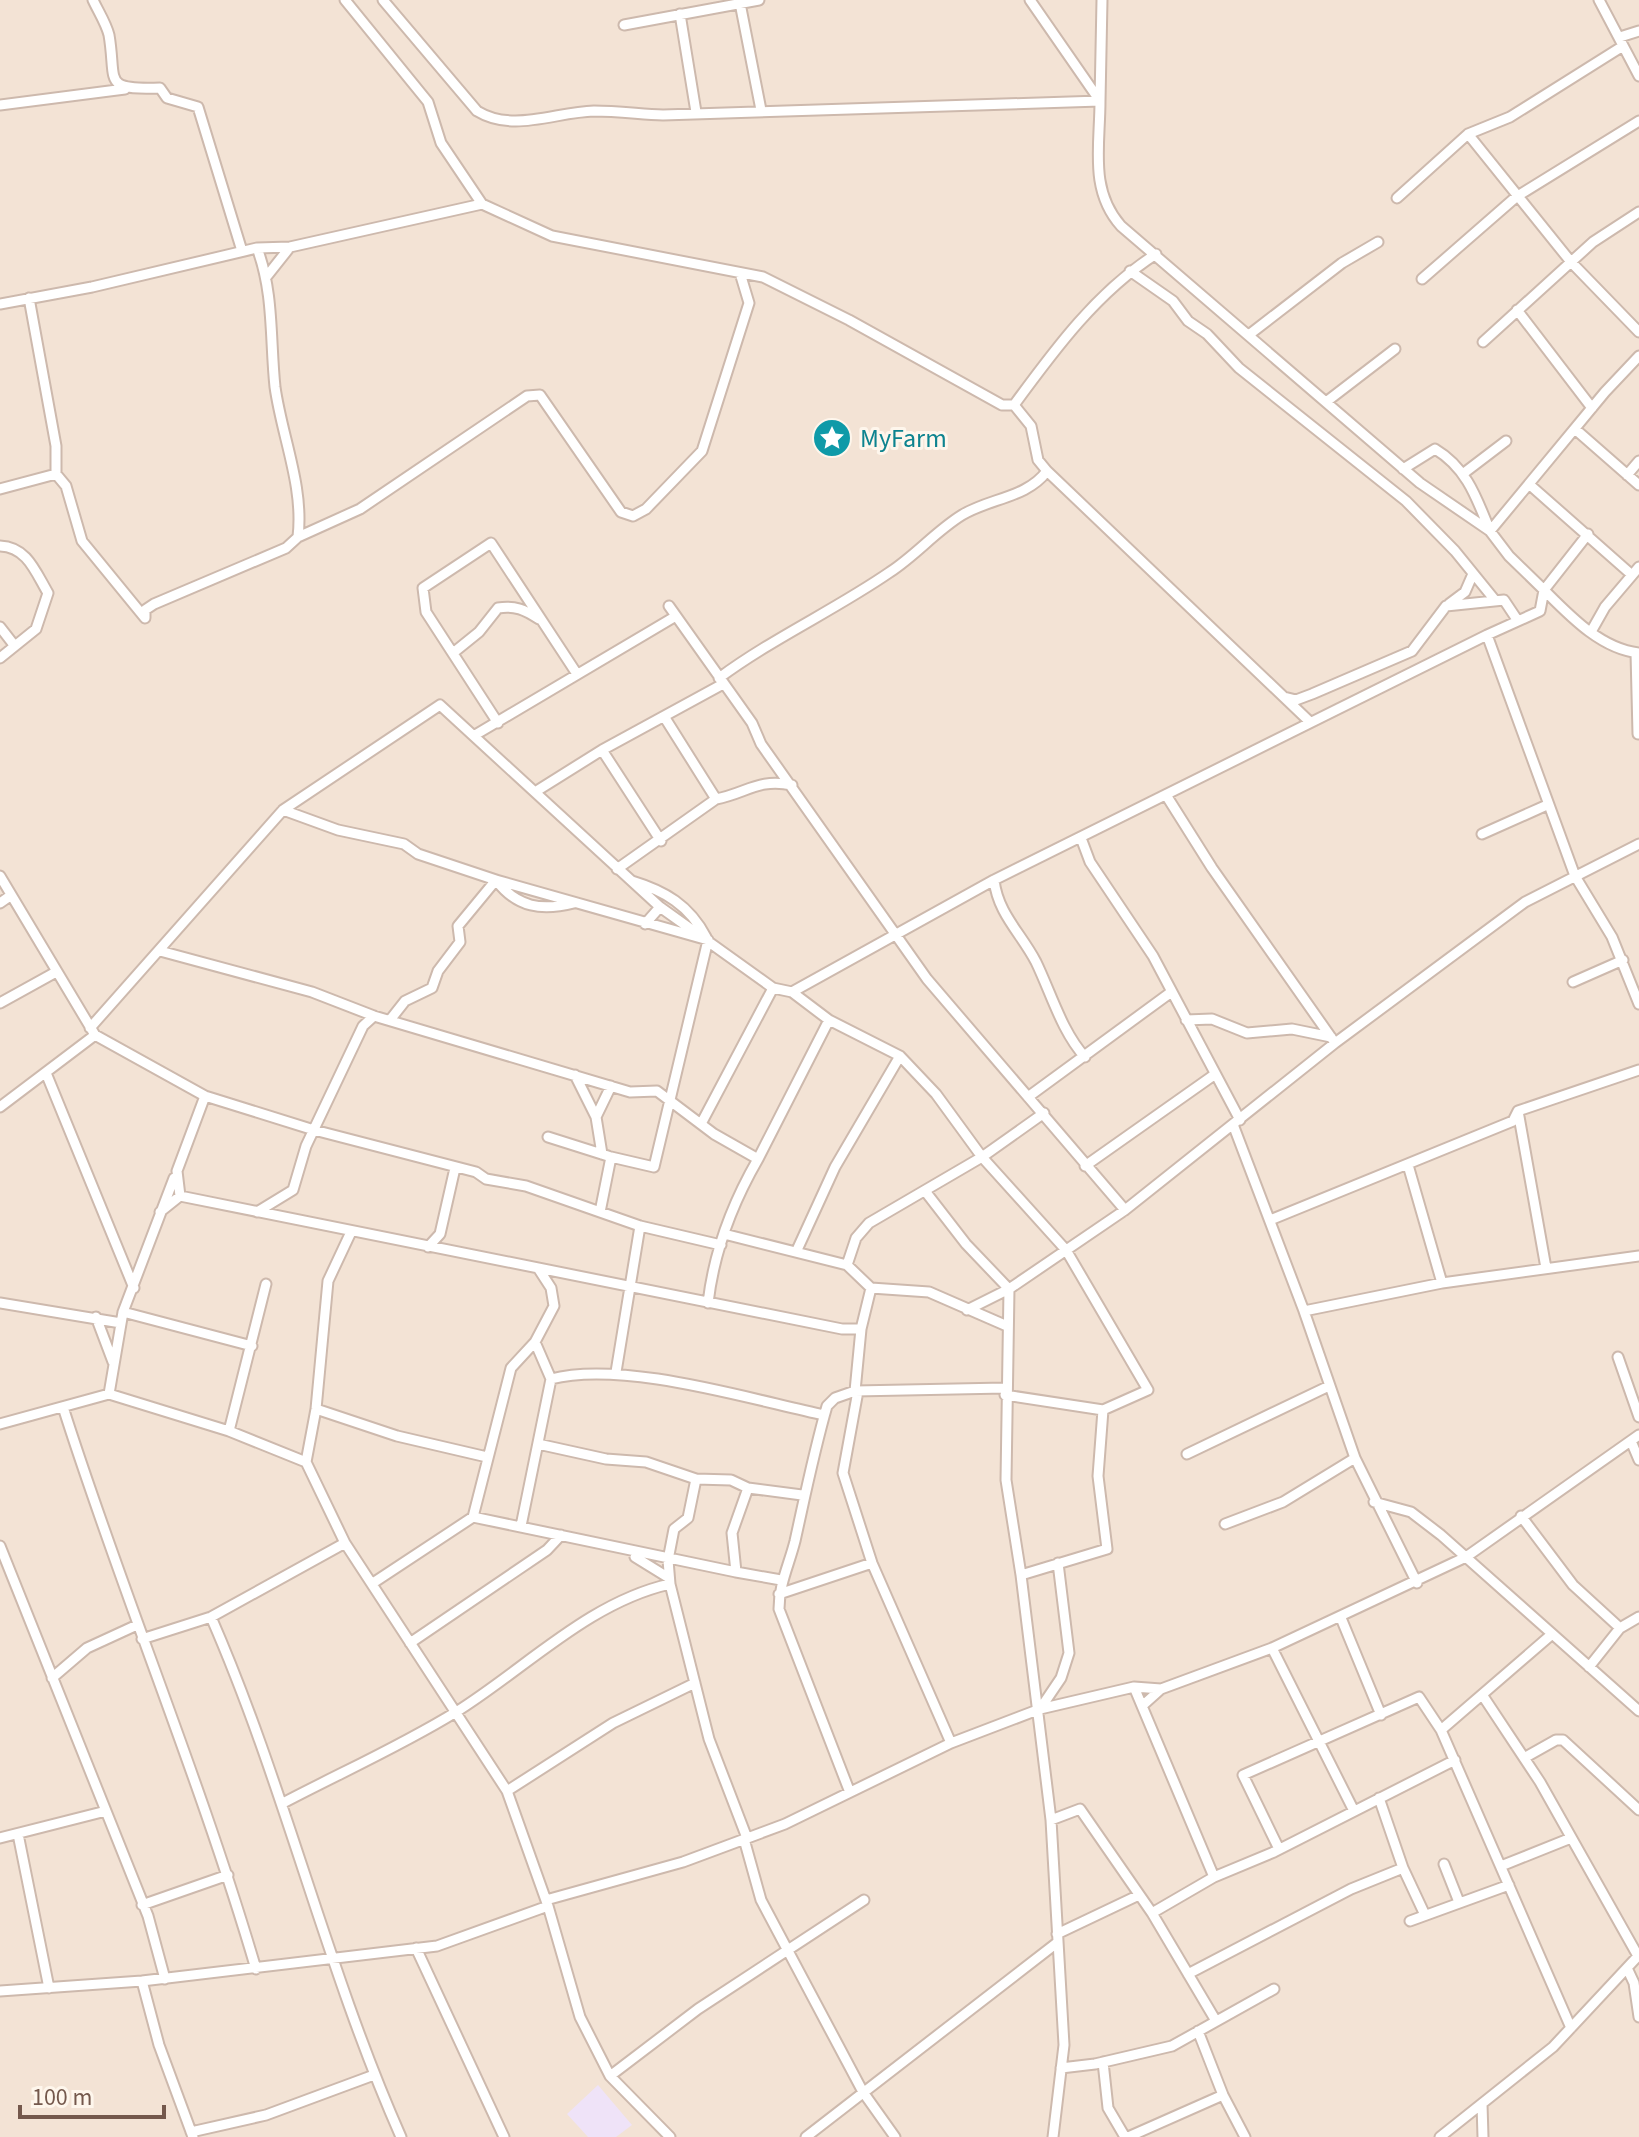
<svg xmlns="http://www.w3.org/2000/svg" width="1639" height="2137" font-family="'Source Sans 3',sans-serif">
<rect width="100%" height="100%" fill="#fbf2e6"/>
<!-- residential -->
<path fill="#f3e3d5" d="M0 0H1639V2137H0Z"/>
<!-- education -->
<path fill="#efe3f8" d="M598 2085 632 2125 616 2137H588L567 2114Z"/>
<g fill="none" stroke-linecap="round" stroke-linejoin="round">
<defs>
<path id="street" d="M93 0C98 11 106 23 109 35 117 82 101 90 160 88L167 98 198 107 242 251
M345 0 428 102 441 143 482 204
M383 0 477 111C513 133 555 112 594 111 617 111 640 114 663 115L1100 101C1100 146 1089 190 1121 226L1420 483 1490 531 1509 556 1544 590 1540 611 1487 635 1575 876 1612 937 1639 1004
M1030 0 1100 101
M1599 0 1639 76
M740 3 761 110
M680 14 696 112
M624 25 759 0
M1620 37 1639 31
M1100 101 1102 0
M0 105 125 89
M1468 134 1571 262 1639 332
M1397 198 1468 134 1510 117 1623 46
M1130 271 1173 301 1188 321 1207 334 1239 368 1406 501 1455 551 1494 599
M267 276 290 247
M1422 279 1516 197 1639 121
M29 298 56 446V474
M0 304 92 287 257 248 290 247 482 204 552 236 763 277 849 320 1002 405H1014L1031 426 1038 460 1047 471 1310 722
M1517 310 1592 408
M1250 334 1342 263 1378 242
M1483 342 1593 242 1639 212
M1326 402 1395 349
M1014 405C1055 349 1097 292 1156 254
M1575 429 1639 485
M1403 469 1435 449C1467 468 1477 499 1490 531L1605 392 1639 356
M1464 473 1506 441
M1627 475 1639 461
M1530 485 1632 575
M0 489 56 474 66 486 82 541 145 618V610L154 604 286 548 298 537C304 486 282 437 275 387 270 339 274 293 257 248
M1588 534 1544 590C1570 616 1601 649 1639 653
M298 537 360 509 527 396 540 395 621 512 633 516 646 509 702 451 749 303 740 273
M0 546C27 547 35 571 48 593L36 629 0 658
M1449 604 1465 592 1472 576
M669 606 752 723 761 744 927 979 1125 1210
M0 627 14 645
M1592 630 1605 607 1639 567
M453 653 479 632 498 608C515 605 525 610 539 619
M1636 653 1638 734
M719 678C773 638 835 610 890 572 916 555 936 531 962 515 990 498 1027 498 1047 471
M1284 697 1296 700 1312 694 1412 651 1446 606 1504 600 1518 621
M665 718 716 799
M498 723 426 612 423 588 491 543 577 674
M475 735 676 616
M602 750 661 841
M535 792 602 750 723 684
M1166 795 1212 868 1335 1043
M283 810 338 830 404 844 418 854 496 880 708 940 654 1167 611 1157 600 1212
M1482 834 1547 805
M1081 838 1090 862 1153 956 1240 1120
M617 869 716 799C747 793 758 778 792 785
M0 876 95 1035 205 1096
M994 880C998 914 1021 933 1036 962 1051 993 1062 1032 1085 1057
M632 881C665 891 689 905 706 937
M0 903 10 896
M645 924 660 907
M160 951 312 992 374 1016 630 1092 657 1091 714 1134 758 1159C732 1204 714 1251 708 1303
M1573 982 1623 960
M792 992 994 880 1487 635
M0 1003 56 972
M390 1020 405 1001 432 988 438 971 460 942 458 926 496 880C517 908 542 911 574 903
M1186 1020 1212 1019 1247 1033 1292 1029 1331 1037
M90 1028 283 810 440 705 660 907 773 988 792 992 829 1020 900 1056 936 1094 982 1157 1066 1250 1148 1390 1103 1410 1098 1476 1107 1549 1021 1575 1051 1820 1064 2045 1053 2137
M46 1073 134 1288
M575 1075 596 1117
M1028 1097 1170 993
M0 1107 95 1035
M1518 1111 1546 1268
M702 1122 773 988
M1234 1127 1304 1311 1355 1458 1417 1583
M548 1137 608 1156
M602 1154 596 1117 611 1086
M758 1159 829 1020
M1408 1165 1442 1283
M1085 1166 1214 1075
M925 1191 966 1244 1009 1289 1006 1480 1021 1575
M180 1196 177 1171 205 1096 314 1130 476 1172 486 1179 526 1186 640 1226 721 1245
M160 1212 180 1196 842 1329H861
M257 1212 293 1190 306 1146 363 1026 374 1016
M1270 1220 1513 1121 1518 1111 1639 1070
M724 1234 847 1265 871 1288 929 1292 1007 1326
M428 1247 440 1234 455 1168
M797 1250 835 1167 900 1056
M847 1265 856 1238 869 1223 982 1157 1044 1113
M0 1303 121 1323
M967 1310 1009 1289 1125 1210 1335 1043 1525 902 1639 844
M1304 1311 1442 1283 1639 1256
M123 1312 252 1346
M96 1317 113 1362
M535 1342 551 1379
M1618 1357 1639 1417
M616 1372 640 1226
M855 1391 861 1329 871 1288
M858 1391 843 1473 872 1563 951 1743
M109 1394 123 1312 174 1178
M1005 1395 1103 1410
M63 1407C123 1596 200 1778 256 1969
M316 1409 397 1436 487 1457
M0 1424 109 1394 229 1431 306 1462 345 1543 507 1791 548 1906 580 2017 610 2076 670 2137
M229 1431 266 1284
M1631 1441 1639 1460
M538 1444 606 1459 646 1462 696 1479 731 1480 748 1488 802 1495
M1187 1454 1329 1386
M306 1462 316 1409 328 1281 351 1232
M696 1479 688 1518 674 1529 668 1560 670 1584 709 1739 747 1838
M748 1488 732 1533 736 1572 781 1580
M1374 1502 1411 1512 1441 1535 1639 1711
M1521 1516 1573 1585 1620 1628
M473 1517 511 1368 535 1342 554 1306 551 1288 538 1268
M1225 1524 1283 1502 1355 1458
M521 1526 551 1379C622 1360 749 1399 824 1415
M0 1546 148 1916 165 1979
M635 1557 669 1578
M373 1583 473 1517 736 1572
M779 1594 872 1563
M211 1617C285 1786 326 1968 401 2137
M1341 1618 1381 1715
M142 1639 211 1617 345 1543
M410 1643 547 1550 561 1535
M1272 1648 1354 1811
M1589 1667 1620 1628 1639 1617
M52 1678 87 1648 137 1625
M1134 1687 1214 1877
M1483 1696 1540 1782 1638 1956
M1142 1706 1161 1689
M1040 1709 1061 1678 1069 1653 1058 1563
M1441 1730 1551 1635
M1524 1758 1556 1740H1563L1639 1810
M849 1790 779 1609C779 1584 789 1565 795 1541 805 1496 814 1451 827 1406L835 1398 855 1391 1005 1388
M507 1791 613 1723 695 1683
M283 1803C340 1773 401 1746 456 1712 525 1669 589 1602 670 1584
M1051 1820 1080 1809 1152 1913 1216 2021
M18 1834 49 1988
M0 1838 106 1811
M744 1839 761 1900 863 2092 895 2137
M1279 1849 1243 1775 1419 1697 1441 1730 1571 2028
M1444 1864 1459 1902
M1501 1866 1571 1838
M1403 1868 1425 1915
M546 1900 683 1862 785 1824 951 1743 1040 1709 1134 1687 1161 1689 1272 1648 1466 1557 1639 1435
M142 1905 228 1875
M1152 1913 1214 1877 1274 1852 1455 1760
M1410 1921 1509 1885
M1057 1934 1139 1895
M416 1948 504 2137
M1627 1968 1634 1983 1639 2017
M1188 1974 1351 1889 1403 1868 1379 1798
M142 1981 159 2045 193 2137
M0 1991 142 1981 437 1946 548 1906
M1198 2031 1223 2095 1245 2137
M1103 2062 1108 2108 1125 2137
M1061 2068 1095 2064 1172 2046 1274 1989
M610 2076 698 2009 864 1900
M1482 2104 1483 2137
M191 2132 266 2115 374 2075
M806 2137 1058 1942
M1128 2137 1223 2095
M1440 2137 1553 2047 1639 1955"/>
</defs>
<!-- street casing -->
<use href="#street" stroke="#cdb9ad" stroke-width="13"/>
<!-- street -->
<use href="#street" stroke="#fff" stroke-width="9"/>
</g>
<!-- icons -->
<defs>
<symbol id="sight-disc" viewBox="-11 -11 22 22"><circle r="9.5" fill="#0f9aa8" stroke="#fef6ec"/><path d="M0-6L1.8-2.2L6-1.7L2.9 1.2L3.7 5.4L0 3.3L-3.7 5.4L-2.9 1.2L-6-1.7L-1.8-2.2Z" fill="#fff"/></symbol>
</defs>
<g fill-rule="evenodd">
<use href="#sight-disc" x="810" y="416" width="44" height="44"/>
</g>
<g text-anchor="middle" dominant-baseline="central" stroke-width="6" stroke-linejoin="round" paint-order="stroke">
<!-- culture labels -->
<g font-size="26" fill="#0d838f" stroke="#fef6ec" text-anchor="start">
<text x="860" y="438">MyFarm</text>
</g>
</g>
<!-- scale -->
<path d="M20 2105v12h144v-12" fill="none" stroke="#74584c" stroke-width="4"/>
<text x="32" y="2105" font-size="24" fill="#74584c" stroke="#fef6ec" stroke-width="6" paint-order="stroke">100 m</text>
</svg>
